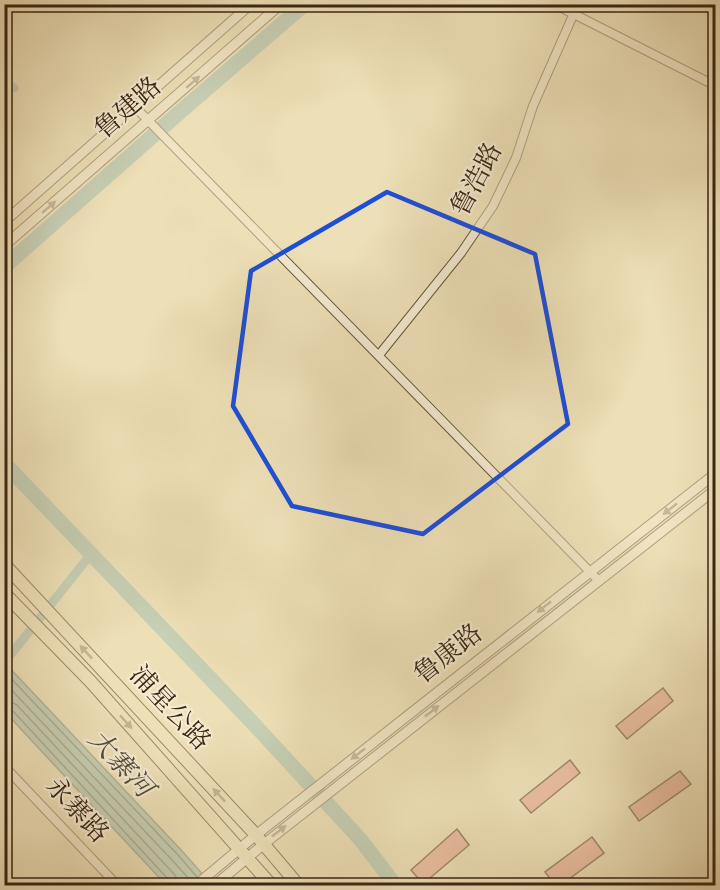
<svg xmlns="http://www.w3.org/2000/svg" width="720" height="890" font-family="'Sorts Mill Goudy','Noto Serif SC',serif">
<rect width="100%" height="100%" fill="#eddfb7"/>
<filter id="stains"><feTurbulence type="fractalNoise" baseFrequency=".00333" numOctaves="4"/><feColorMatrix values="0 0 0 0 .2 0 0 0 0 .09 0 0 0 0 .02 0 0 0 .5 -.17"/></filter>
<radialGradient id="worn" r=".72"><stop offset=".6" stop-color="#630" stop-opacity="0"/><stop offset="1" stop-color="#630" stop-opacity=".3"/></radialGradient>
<!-- water -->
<path fill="#99bcb2" stroke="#738072" stroke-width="1.5" d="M5 663 182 851 212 885H166L5 712Z"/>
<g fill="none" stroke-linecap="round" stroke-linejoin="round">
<!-- shore -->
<path stroke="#6a7162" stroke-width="1.5" d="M4 671 178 855 197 877
M4 682 172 860 191 881
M4 701 11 702 17 705 174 874 177 879 178 886
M4 708 12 710 168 879 170 886"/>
<!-- canal -->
<path stroke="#99bcb2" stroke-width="9" d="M4 82 14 88
M4 488 16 475
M4 663 91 554"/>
<!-- river -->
<path stroke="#99bcb2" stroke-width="15" d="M4 267 181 111 305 4
M4 463 250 720 360 839 396 886"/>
</g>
<!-- building -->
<path fill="#e79988" stroke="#3b2613" stroke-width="1.5" d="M663 688 673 701 627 739 616 726Z
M570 760 580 773 531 813 520 800Z
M680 771 691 784 639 821 629 807Z
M457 829 469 845 423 884 411 870Z
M592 837 604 853 561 885H555L545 872Z"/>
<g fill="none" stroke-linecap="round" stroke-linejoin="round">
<defs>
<path id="minor" d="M554 4 716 86
M135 107 599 581
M379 355 461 253 493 206 516 158 533 106 578 4
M4 766 118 886"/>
<path id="tertiary" d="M4 222 251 4
M4 246 281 4
M195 886 256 835 716 473
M214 886 264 844 716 489"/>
<path id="primary" d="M4 564 256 835 299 886
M4 593 91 682 272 886"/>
</defs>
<!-- minor casing -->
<use href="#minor" stroke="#68543c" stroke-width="10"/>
<!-- tertiary casing -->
<use href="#tertiary" stroke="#68543c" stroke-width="11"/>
<!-- primary casing -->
<use href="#primary" stroke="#3b2613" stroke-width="14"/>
<!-- minor -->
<use href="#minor" stroke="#f3ead0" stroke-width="8"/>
<!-- tertiary -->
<use href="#tertiary" stroke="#f3ead0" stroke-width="9"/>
<!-- primary -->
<use href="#primary" stroke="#eddfb7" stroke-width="12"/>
</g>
<!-- one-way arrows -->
<defs><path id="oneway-solid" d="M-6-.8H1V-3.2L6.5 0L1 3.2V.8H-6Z" transform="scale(1.5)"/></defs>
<g fill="#978872">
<use href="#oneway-solid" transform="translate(193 82) rotate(-41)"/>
<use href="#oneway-solid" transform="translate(49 207) rotate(-41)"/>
<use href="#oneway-solid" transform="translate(670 509) rotate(142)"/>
<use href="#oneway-solid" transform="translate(544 607) rotate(142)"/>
<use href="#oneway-solid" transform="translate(432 711) rotate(-38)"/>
<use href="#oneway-solid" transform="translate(358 754) rotate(142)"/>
<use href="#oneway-solid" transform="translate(279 831) rotate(-38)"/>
</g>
<g fill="#948265">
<use href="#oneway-solid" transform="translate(86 652) rotate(-133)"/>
<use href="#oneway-solid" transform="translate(126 722) rotate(48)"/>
<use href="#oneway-solid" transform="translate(219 795) rotate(-133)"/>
</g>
<!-- marked area -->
<path d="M0 0H720V890H0ZM387 192 535 254 568 424 423 534 292 506 233 406 251 271Z" fill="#eddfb7" fill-opacity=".55" fill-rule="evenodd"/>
<path fill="none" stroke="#1d4ed8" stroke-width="4.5" stroke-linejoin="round" d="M387 192 535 254 568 424 423 534 292 506 233 406 251 271Z"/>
<g text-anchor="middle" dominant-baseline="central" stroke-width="4.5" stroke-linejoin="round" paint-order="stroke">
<!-- street labels -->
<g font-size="26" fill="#3b2613" stroke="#f3ead0">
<text transform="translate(129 109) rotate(-41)">鲁建路</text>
<text transform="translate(478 180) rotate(-62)">鲁浩路</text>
<text transform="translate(449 655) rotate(-38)">鲁康路</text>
<text transform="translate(169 709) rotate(47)">浦星公路</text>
<text transform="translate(76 811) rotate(47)">永寨路</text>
</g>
<!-- water labels -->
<g font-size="27" font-style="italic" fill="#524c3b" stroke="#f3ead0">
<text transform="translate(119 765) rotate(47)">大寨河</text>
</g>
</g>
<!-- margin -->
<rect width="720" height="890" fill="none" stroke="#eddfb7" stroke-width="24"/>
<rect x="6" y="6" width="708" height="878" fill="none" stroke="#3b2613" stroke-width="3"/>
<rect x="12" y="12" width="696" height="866" fill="none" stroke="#3b2613" stroke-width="1.5"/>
<rect width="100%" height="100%" filter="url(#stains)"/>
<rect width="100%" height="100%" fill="url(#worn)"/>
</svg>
